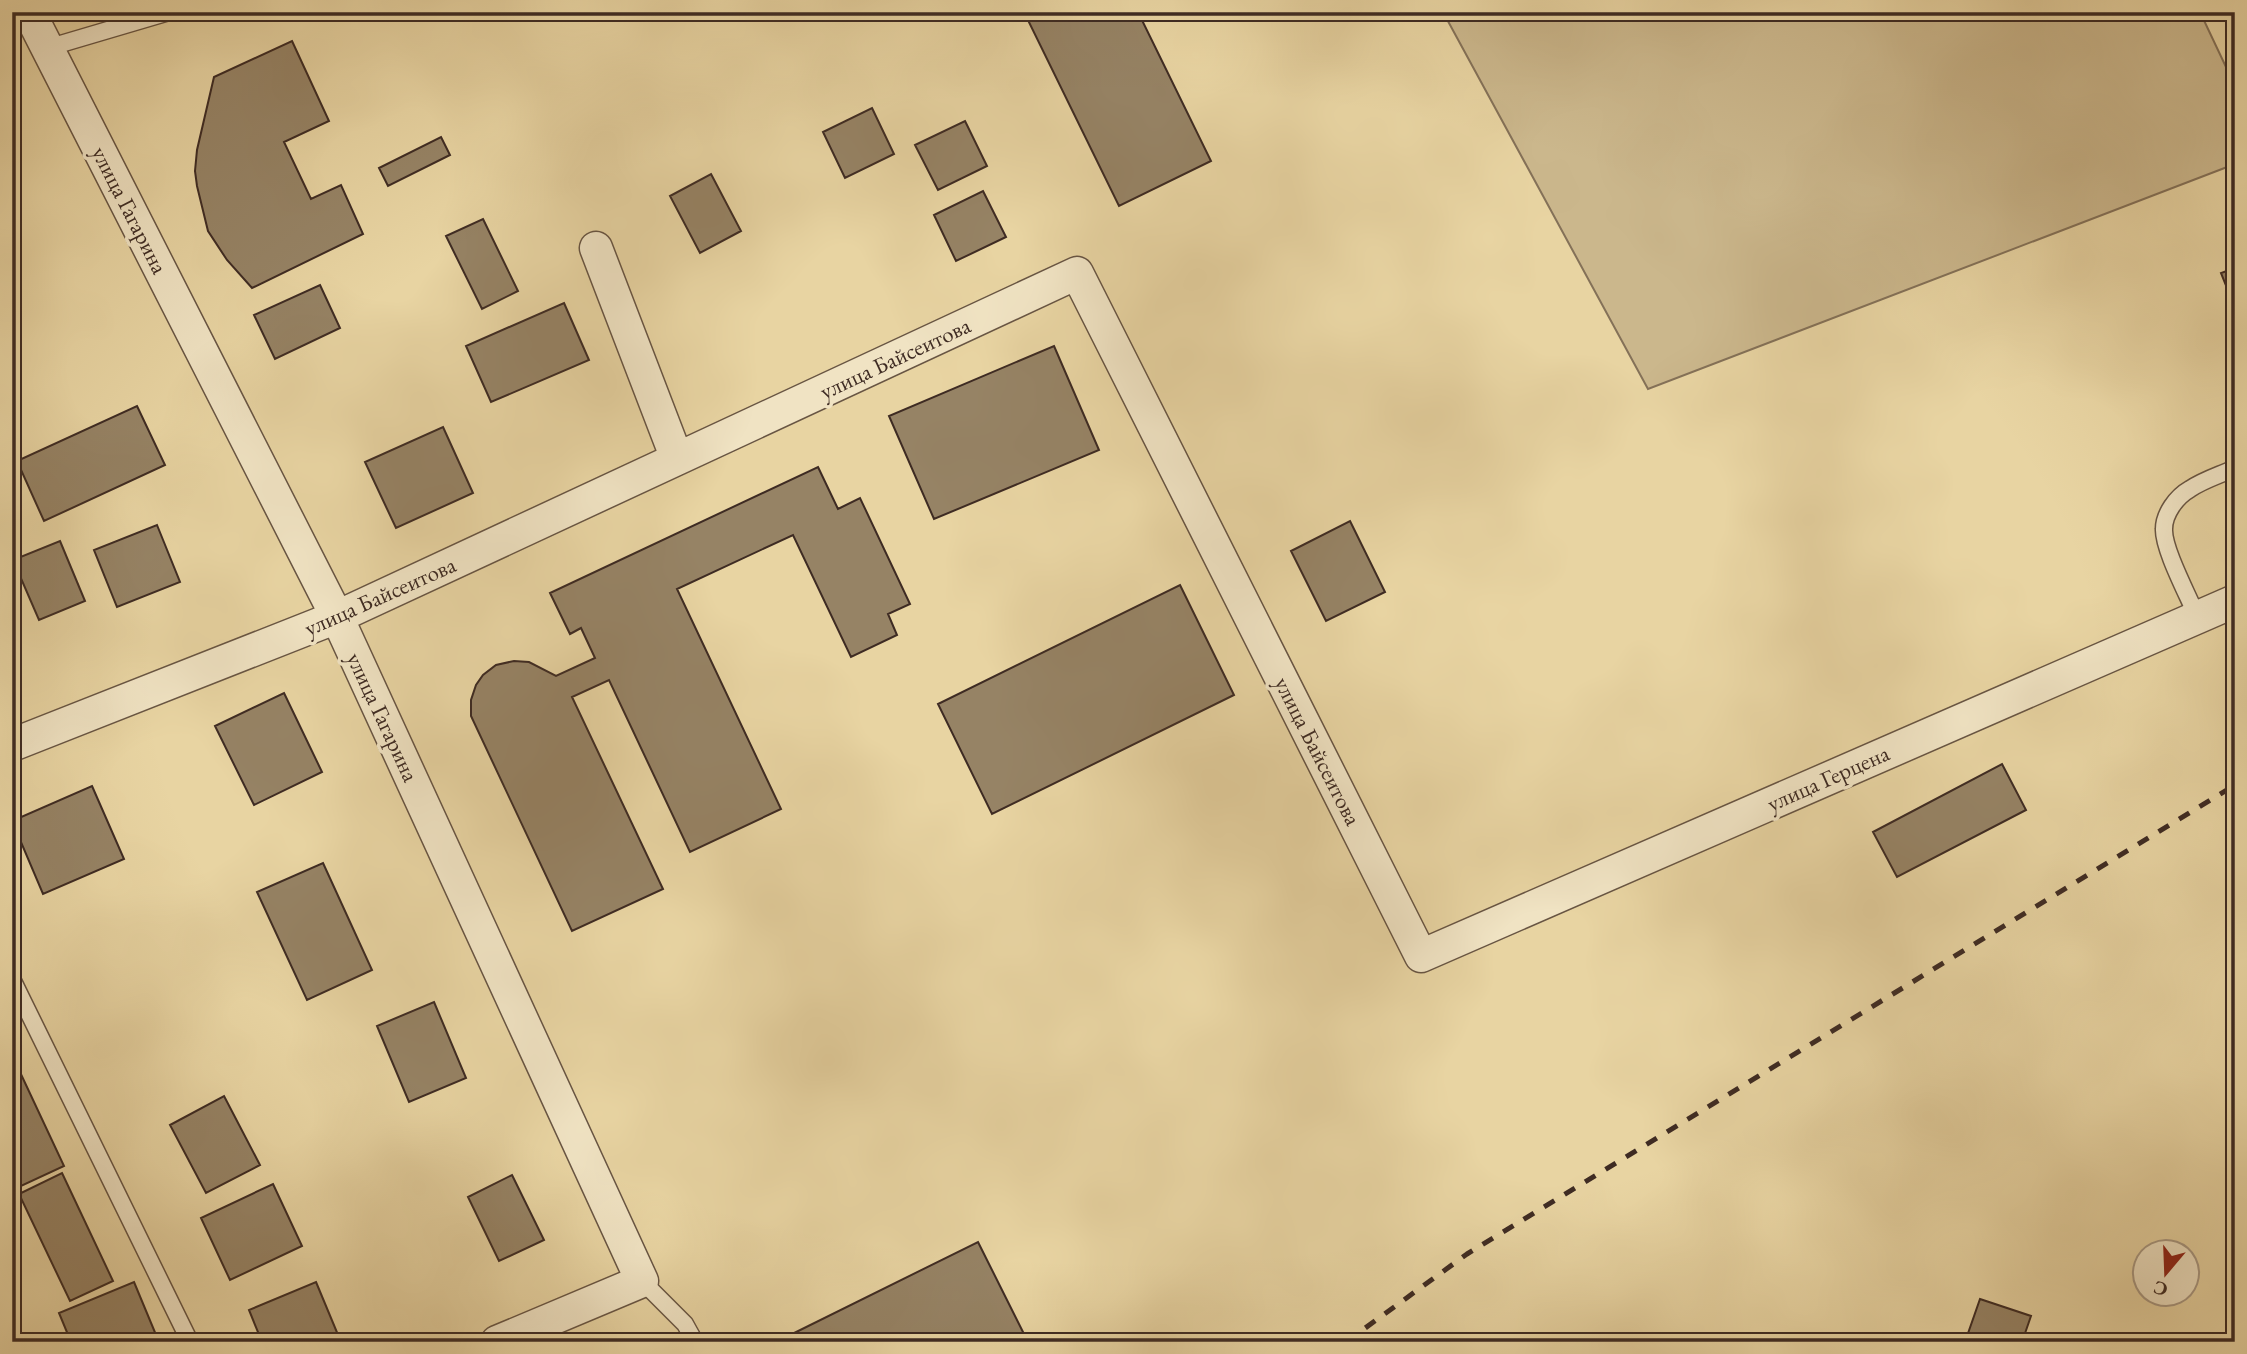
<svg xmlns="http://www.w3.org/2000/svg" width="2247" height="1354" font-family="'EB Garamond',serif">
<rect width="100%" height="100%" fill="#e8d4a2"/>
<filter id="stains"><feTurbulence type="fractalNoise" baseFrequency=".00286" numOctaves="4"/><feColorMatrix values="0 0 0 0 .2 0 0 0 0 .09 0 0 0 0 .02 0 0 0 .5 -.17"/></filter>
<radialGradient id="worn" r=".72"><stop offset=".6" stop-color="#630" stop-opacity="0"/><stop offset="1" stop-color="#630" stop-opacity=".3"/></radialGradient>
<!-- green -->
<path fill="#cbb78c" stroke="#847158" stroke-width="2" d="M1443 12H2200L2235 86V164L1648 389Z"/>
<!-- building -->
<path fill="#968365" stroke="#3e2b23" stroke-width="2" d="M1024 12H1138L1211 161 1119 206Z
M292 41 329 121 284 142 311 199 341 185 363 234 252 288 227 260 208 231 197 186 195 171 197 150 214 77Z
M872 108 894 154 845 178 823 132Z
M965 121 987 166 938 190 915 145Z
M441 137 450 155 388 186 379 168Z
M711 174 741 231 700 253 670 196Z
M983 191 1006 237 956 261 934 215Z
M483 219 518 291 482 309 446 236Z
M2235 268V308L2221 273Z
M320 285 340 328 275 359 254 315Z
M564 303 589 360 491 402 466 346Z
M1054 346 1099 450 934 519 889 416Z
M137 406 165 465 44 521 17 461Z
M443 427 473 493 396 528 365 462Z
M818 467 838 509 860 498 910 604 888 614 897 635 851 657 793 535 677 589 781 809 690 852 609 680 572 697 663 889 572 931 471 716V700L476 685 483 675 496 665 514 661 529 662 556 676 595 658 581 628 570 634 550 593Z
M1350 521 1385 592 1326 621 1291 551Z
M157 525 180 582 117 607 94 550Z
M60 541 85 601 39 620 13 560Z
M1180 585 1234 695 992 814 938 704Z
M284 693 322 772 254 805 215 726Z
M2002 764 2026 810 1897 877 1873 832Z
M92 786 124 859 43 894 12 821Z
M323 863 372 970 307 1000 257 892Z
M434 1002 466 1078 409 1102 377 1026Z
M19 1070 64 1166 21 1186 12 1167V1073Z
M224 1096 260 1165 206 1193 170 1125Z
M62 1173 113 1281 70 1301 19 1194Z
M512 1175 544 1240 499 1261 468 1197Z
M273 1184 302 1246 230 1280 201 1218Z
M978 1242 1028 1342H776Z
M134 1282 159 1342H71L59 1313Z
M316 1282 341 1342H262L249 1310Z
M1980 1299 2031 1316 2022 1342H1965Z"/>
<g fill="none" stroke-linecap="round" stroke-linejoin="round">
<defs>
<path id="lane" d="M47 48 169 12
M2197 617C2189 597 2163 549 2164 529 2164 514 2176 497 2190 489 2203 480 2220 475 2235 468
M12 979 190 1342
M642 1281 685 1324 695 1342"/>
<path id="street" d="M29 12 337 617 642 1281 497 1342
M596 248 677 459
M12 745 337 617 1077 273 1421 956 2235 601"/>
</defs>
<!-- lane casing -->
<use href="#lane" stroke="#685543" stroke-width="19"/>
<!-- street casing -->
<use href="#street" stroke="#685543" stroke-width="35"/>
<!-- lane -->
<use href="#lane" stroke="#f0e3c3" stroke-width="16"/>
<!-- street -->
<use href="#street" stroke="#f0e3c3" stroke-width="32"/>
<!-- rail -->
<path stroke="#3e2b23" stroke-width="5" stroke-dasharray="12 12" stroke-linecap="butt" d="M1346 1342 1467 1254 2235 785"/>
</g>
<g text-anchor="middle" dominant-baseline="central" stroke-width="7" stroke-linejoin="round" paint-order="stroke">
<!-- street labels -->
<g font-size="23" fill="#3e2b23" stroke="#f0e3c3">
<text transform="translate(130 210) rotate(63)">улица Гагарина</text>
<text transform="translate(895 358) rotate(-25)">улица Байсеитова</text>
<text transform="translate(380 596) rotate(-24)">улица Байсеитова</text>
<text transform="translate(383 717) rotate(65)">улица Гагарина</text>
<text transform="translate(1318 751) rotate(63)">улица Байсеитова</text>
<text transform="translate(1828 778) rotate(-24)">улица Герцена</text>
</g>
</g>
<!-- margin -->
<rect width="2247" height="1354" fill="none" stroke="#e8d4a2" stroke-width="42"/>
<rect x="14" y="14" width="2219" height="1326" fill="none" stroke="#3e2b23" stroke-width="3.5"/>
<rect x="21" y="21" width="2205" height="1312" fill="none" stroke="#3e2b23" stroke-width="2"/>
<!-- north arrow -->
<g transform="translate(2166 1273) rotate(199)"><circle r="33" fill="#f0e3c3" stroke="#a99983" stroke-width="2"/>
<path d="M0-5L12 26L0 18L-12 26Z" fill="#8f2418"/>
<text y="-10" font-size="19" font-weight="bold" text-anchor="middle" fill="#3e2b23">С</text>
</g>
<rect width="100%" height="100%" filter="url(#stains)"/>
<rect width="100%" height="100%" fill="url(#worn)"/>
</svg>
